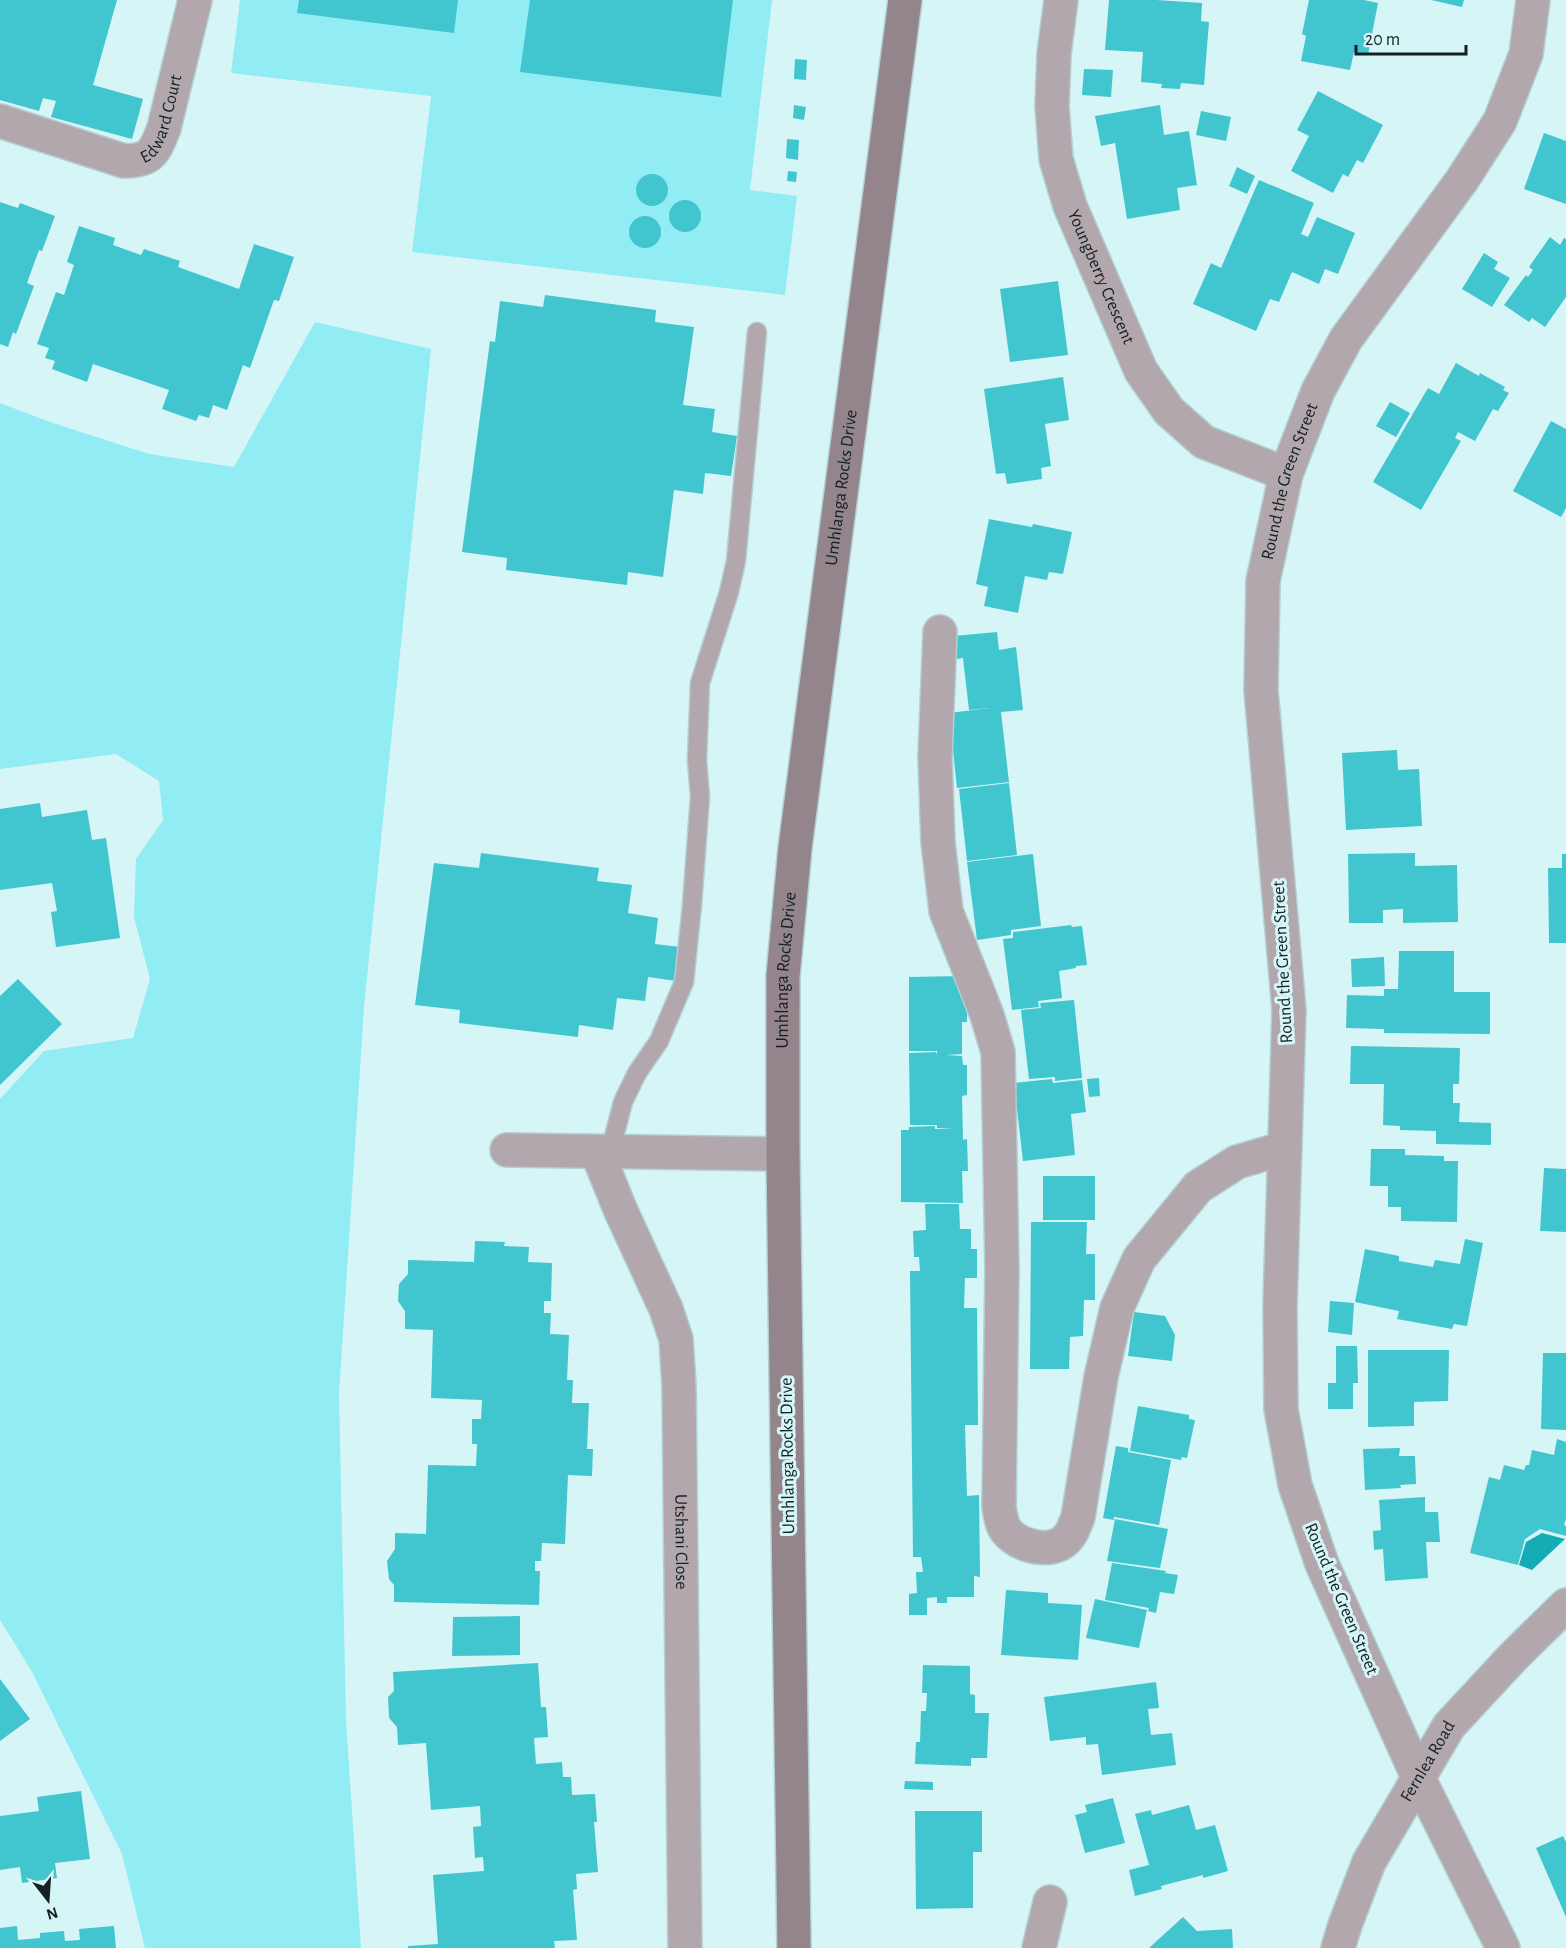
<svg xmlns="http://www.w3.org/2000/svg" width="1566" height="1948" font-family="'Alegreya Sans',sans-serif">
<rect width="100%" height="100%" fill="#d6f5f7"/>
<!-- green -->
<path fill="#92ecf3" d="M240 0H772L750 190 797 196 785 295 412 252 431 96 231 73Z
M315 322 431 349 364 1007 339 1394 346 1720 361 1948H145L122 1854 31 1670 0 1620V1099L44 1051 133 1038 150 979 134 917 136 859 163 820 159 781 116 754 0 769V403L50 422 149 454 234 467Z"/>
<!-- water -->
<path fill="#15abb5" d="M1542 1533 1565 1539 1532 1570 1519 1565 1526 1542Z"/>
<!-- building -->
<path fill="#41c5ce" d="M0 0H117L93 85 143 99 132 139 51 117 56 101 43 98 39 111 0 100Z
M299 0H458L454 33 297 13Z
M530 0H733L721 97 520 72Z
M1109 0H1156L1202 3 1201 21 1209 22 1204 85 1181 83 1180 89 1161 88 1162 84 1141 82 1143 52 1105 50Z
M1309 0H1364L1378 3 1368 55 1354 52 1350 70 1301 61 1306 36 1302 34Z
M1431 0H1464L1462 7Z
M795 59 807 60 806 80 794 79Z
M1084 69 1113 70 1111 97 1082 95Z
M1318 91 1383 125 1363 163 1357 160 1348 177 1343 174 1333 193 1291 171 1309 136 1297 130Z
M794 105 806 107 804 120 793 118Z
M1160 105 1164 135 1189 131 1197 185 1177 188 1180 210 1127 219 1115 143 1101 146 1095 116Z
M1201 111 1231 117 1226 141 1196 135Z
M1544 133 1566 141V204L1524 189Z
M787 139 799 140 798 160 786 158Z
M1237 167 1255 176 1247 194 1229 186Z
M788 171 797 172 796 182 787 181Z
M636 190a16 16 0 1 1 32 0a16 16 0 1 1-32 0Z
M1259 180 1314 203 1301 234 1308 237 1317 217 1355 233 1338 274 1325 269 1319 284 1292 272 1279 302 1270 299 1256 331 1193 304 1211 263 1221 268Z
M669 216a16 16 0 1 1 32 0a16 16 0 1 1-32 0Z
M0 202 18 208 20 203 55 216 42 251 39 250 27 283 34 286 16 334 13 332 8 347 0 344Z
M629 232a16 16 0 1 1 32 0a16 16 0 1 1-32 0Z
M79 226 115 238 113 245 141 255 144 249 180 261 178 267 239 289 254 244 294 257 279 301 274 300 250 368 243 365 227 410 213 405 209 418 199 415 196 421 162 409 169 390 93 364 87 382 52 369 55 361 45 358 49 348 37 344 56 292 64 295 74 265 67 262Z
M1550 237 1560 245 1564 238 1566 239V297L1545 327 1532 318 1529 322 1504 305 1526 275 1528 277 1533 270 1529 267Z
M1484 253 1498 262 1494 269 1510 278 1492 307 1462 289Z
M1058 281 1068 355 1010 362 1000 289Z
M545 295 656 310 655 322 694 327 683 405 715 409 712 432 737 436 731 476 705 473 703 494 674 490 663 577 628 572 627 585 506 570 507 558 462 552 490 341 495 342 500 301 543 307Z
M1456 363 1479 376 1480 373 1505 387 1503 390 1509 393 1498 411 1493 409 1475 441 1458 432 1455 438 1461 441 1421 510 1373 482 1428 388 1439 394Z
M1063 377 1069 420 1045 424 1051 466 1041 468 1042 479 1007 484 1005 473 996 474 984 389Z
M1390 402 1410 413 1396 437 1376 426Z
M1551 421 1566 429V508L1561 517 1513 491Z
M989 519 1032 527 1033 524 1072 532 1063 574 1049 572 1047 580 1025 576 1018 613 984 606 988 587 976 584Z
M997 632 999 650 1016 647 1023 710 1001 712 1009 782 957 788 949 713 990 708 969 710 963 658 956 659 954 636Z
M1397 750 1398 770 1419 769 1422 826 1346 830 1342 753Z
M1009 783 1017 855 967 861 959 789Z
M40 803 42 817 87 810 92 840 106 838 120 938 56 947 51 912 57 911 52 883 0 890V809Z
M481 853 599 868 597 881 632 885 628 913 658 918 655 944 680 947 676 981 648 977 645 1001 617 998 613 1030 579 1025 578 1037 459 1023 460 1010 415 1005 434 863 479 868Z
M1415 853V866L1457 865 1458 922 1403 923V909L1383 910V923H1349L1348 854Z
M1033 854 1041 926 1011 930V935L977 940 967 862Z
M1562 854H1566V943H1549L1548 868H1562Z
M1071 925 1072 927 1082 926 1087 965 1076 966V968L1059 971 1062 998 1038 1001 1039 1007 1012 1010 1003 939 1013 938V932Z
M1399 951H1454V992H1490V1034L1384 1033V1029L1346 1028 1347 995 1384 996V989H1398Z
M1384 957 1385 986 1352 987 1351 959Z
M962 976 967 992V1022H962V1054L946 1055 962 1056 963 1065H967V1095L962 1096 963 1140 967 1139 968 1171H962L963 1203 901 1202V1130H909V1127L935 1126V1129H953L937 1128V1125H910L909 1053 936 1052 937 1055V1051H909V977Z
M18 979 62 1024 0 1085V996Z
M1074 1000 1082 1078 1055 1081V1077L1029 1079 1021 1010 1041 1008 1040 1003Z
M1351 1046 1460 1048 1459 1084H1453V1103H1460L1459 1122 1491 1123V1145L1436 1144V1131L1400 1130V1126L1383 1125 1384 1084H1350Z
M1099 1078 1100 1096 1089 1097 1087 1079Z
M1052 1079 1053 1083 1082 1080 1086 1112 1071 1114 1075 1155 1023 1161 1014 1083Z
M1371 1149H1405V1155L1444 1156V1161H1458L1457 1222 1401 1221V1207H1388V1186H1370Z
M1544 1168 1566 1169V1232L1540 1231Z
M1043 1176H1095V1220H1043Z
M925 1204H959L960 1229H971V1249H977V1278H965L964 1308H977L978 1425H965L967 1496 979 1495 980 1577 974 1576V1597H947V1603H937V1597L927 1598V1615H909V1594L917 1593 916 1572H923L921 1557H913L910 1271H920L919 1257H914L913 1231 926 1230Z
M1031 1222H1087L1086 1254H1095V1300H1084L1083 1336 1070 1337 1069 1369H1030Z
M1465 1239 1483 1243 1467 1326 1454 1324 1452 1329 1397 1319 1399 1311 1355 1302 1365 1249 1399 1256V1261L1433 1267 1435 1260 1460 1264Z
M475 1241 505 1242 504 1246 529 1247 528 1262 552 1263 551 1301H544V1313H551L550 1334 569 1335 567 1380H573L572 1403H589L587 1449H593L592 1476 568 1475 565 1544 542 1543 541 1561H535V1571H540L539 1605 394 1602V1585L389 1579 387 1561 395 1549V1533L426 1534 428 1465 476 1466 477 1444H472V1419H481L482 1400 431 1398 433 1330 405 1329V1311L398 1301 399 1284 408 1274V1260L474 1262Z
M1330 1301 1354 1303 1352 1335 1328 1332Z
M1134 1312 1165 1316 1175 1335 1172 1361 1128 1356Z
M1336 1346H1357L1358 1383H1353V1409H1328V1383H1336Z
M1368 1350H1449L1448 1401 1414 1402V1426L1368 1427Z
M1543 1353H1566V1430L1541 1429Z
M1138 1406 1189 1415V1419L1195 1420 1187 1458 1182 1457 1181 1460 1130 1451Z
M1557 1439 1566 1442V1519L1564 1525 1566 1526V1536L1540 1529 1525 1539 1518 1565 1470 1553 1489 1477 1500 1480 1504 1465 1524 1470 1526 1465H1529L1532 1450 1554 1455Z
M1116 1446 1128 1448V1452L1171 1460 1159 1525 1114 1517V1520L1103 1518Z
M1400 1448 1399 1456H1415L1416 1484 1400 1485 1401 1488 1365 1490 1363 1449Z
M1425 1497V1512H1438L1440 1542H1426L1428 1578 1385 1581 1383 1549 1374 1550 1373 1531 1381 1530 1379 1500Z
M1115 1519 1168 1529 1160 1568 1107 1561Z
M1112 1563 1166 1571 1165 1573 1178 1575 1174 1594 1160 1592 1156 1613 1148 1611 1149 1608 1105 1600Z
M1006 1590 1048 1593V1603L1082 1605 1078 1660 1001 1655Z
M1095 1599 1147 1610 1139 1648 1086 1638Z
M520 1616V1655L452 1656 453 1617Z
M538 1663 541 1707H546L548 1737 534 1738 536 1764 562 1762 563 1777H571L572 1795 595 1794 597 1822H594L598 1872 576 1874 577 1889 573 1890 577 1940 554 1941 555 1948H408V1946L438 1944 433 1875 484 1871 483 1857 475 1858 473 1827 481 1826 480 1806 431 1810 426 1743 398 1745 397 1727 389 1718 388 1697 394 1691 393 1672Z
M923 1665 970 1666V1694L975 1695V1713H989L987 1758H971V1766L915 1764 916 1742H920L921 1711H926L927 1693H922Z
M0 1679 30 1719 0 1741Z
M1156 1682 1159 1708 1148 1709 1151 1735 1172 1733 1176 1765 1102 1775 1098 1744 1086 1745V1737L1050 1741 1044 1697Z
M905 1781 933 1782V1790L904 1789Z
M81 1791 90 1859 55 1863 57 1878 22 1883 20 1867 0 1870V1816L39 1811 37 1797Z
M1113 1798 1125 1843 1085 1853 1075 1815 1087 1812 1085 1805Z
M1189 1805 1196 1830 1215 1825 1228 1871 1203 1878V1875L1161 1886 1162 1889 1135 1896 1129 1870 1149 1865 1135 1814 1151 1810 1152 1815Z
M915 1811H982V1852H973V1908L916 1909Z
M1563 1836 1566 1842V1917L1536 1848Z
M1183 1917 1197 1931 1232 1929 1233 1948H1149Z
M17 1926 18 1940 40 1938V1933L64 1931 65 1941 80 1940 79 1929 114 1926 116 1948H0V1928Z"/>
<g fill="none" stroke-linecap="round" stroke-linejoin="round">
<defs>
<path id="service" d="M610 1152 623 1102 637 1073 659 1041 684 982 692 905 700 797 697 760 700 683 729 592 736 561 757 332"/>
<g id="minor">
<path id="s1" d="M1061 0 1054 54 1052 106 1056 159 1070 206 1141 371 1169 411 1204 442 1286 474"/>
<path id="s2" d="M0 121 124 161C152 160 154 153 164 128L195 0"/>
<path d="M940 632 935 757 938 842 946 911 987 1015 998 1052 1002 1269 999 1507C1000 1513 1001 1520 1003 1525 1011 1544 1043 1553 1060 1544 1071 1538 1074 1527 1078 1517L1101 1377 1117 1308 1139 1259 1198 1187 1237 1162 1285 1148"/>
<path d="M507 1150 783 1154"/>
<path id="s3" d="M597 1152 620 1209 666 1309 676 1339 679 1386 685 1948"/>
<path d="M1039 1948 1050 1902"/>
<path id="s4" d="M1338 1948 1345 1925 1369 1862 1449 1726 1513 1657 1566 1605"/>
<path id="s5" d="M1503 1948 1418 1777 1322 1564 1295 1485 1281 1409 1280 1306 1289 1010 1261 690 1263 581 1286 474 1318 391 1346 339 1462 180 1500 121 1526 54 1533 0"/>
</g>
<g id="secondary">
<path id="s6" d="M794 1948 783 1154V976L795 848 905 0"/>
</g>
</defs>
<!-- service casing -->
<use href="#service" stroke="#b3cfd0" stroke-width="21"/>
<!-- minor casing -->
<use href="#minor" stroke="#b3cfd0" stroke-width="36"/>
<!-- secondary casing -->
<use href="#secondary" stroke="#b3cfd0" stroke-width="36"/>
<!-- service -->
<use href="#service" stroke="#b2a7ac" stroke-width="18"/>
<!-- minor -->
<use href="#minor" stroke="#b2a7ac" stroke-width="33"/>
<!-- secondary -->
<use href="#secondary" stroke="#94848c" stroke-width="33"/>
</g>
<g text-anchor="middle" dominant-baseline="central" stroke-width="6" stroke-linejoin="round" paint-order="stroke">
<!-- street labels -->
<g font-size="18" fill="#142021" stroke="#d6f5f7">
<text stroke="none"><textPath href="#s2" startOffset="195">Edward Court</textPath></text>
<text stroke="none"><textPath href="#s1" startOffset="286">Youngberry Crescent</textPath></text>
<text stroke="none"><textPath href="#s5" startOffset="1518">Round the Green Street</textPath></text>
<text stroke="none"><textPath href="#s6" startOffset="1464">Umhlanga Rocks Drive</textPath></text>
<text transform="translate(1283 962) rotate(-93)">Round the Green Street</text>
<text stroke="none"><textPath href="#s6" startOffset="978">Umhlanga Rocks Drive</textPath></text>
<text transform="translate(788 1456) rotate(-91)">Umhlanga Rocks Drive</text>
<text stroke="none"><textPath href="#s3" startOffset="406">Utshani Close</textPath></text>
<text transform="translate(1341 1599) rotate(67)">Round the Green Street</text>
<text stroke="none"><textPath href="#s4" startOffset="208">Fernlea Road</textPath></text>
</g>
</g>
<!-- north arrow -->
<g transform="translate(48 1900) rotate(163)" stroke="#d6f5f7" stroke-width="4.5" paint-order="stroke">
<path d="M0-4.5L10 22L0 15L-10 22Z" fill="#142021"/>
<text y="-9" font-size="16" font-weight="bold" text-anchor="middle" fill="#142021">N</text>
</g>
<!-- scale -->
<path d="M1356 45v9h110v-9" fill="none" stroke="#142021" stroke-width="3"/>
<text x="1365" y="45" font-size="18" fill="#142021" stroke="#d6f5f7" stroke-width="4.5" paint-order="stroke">20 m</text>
</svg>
